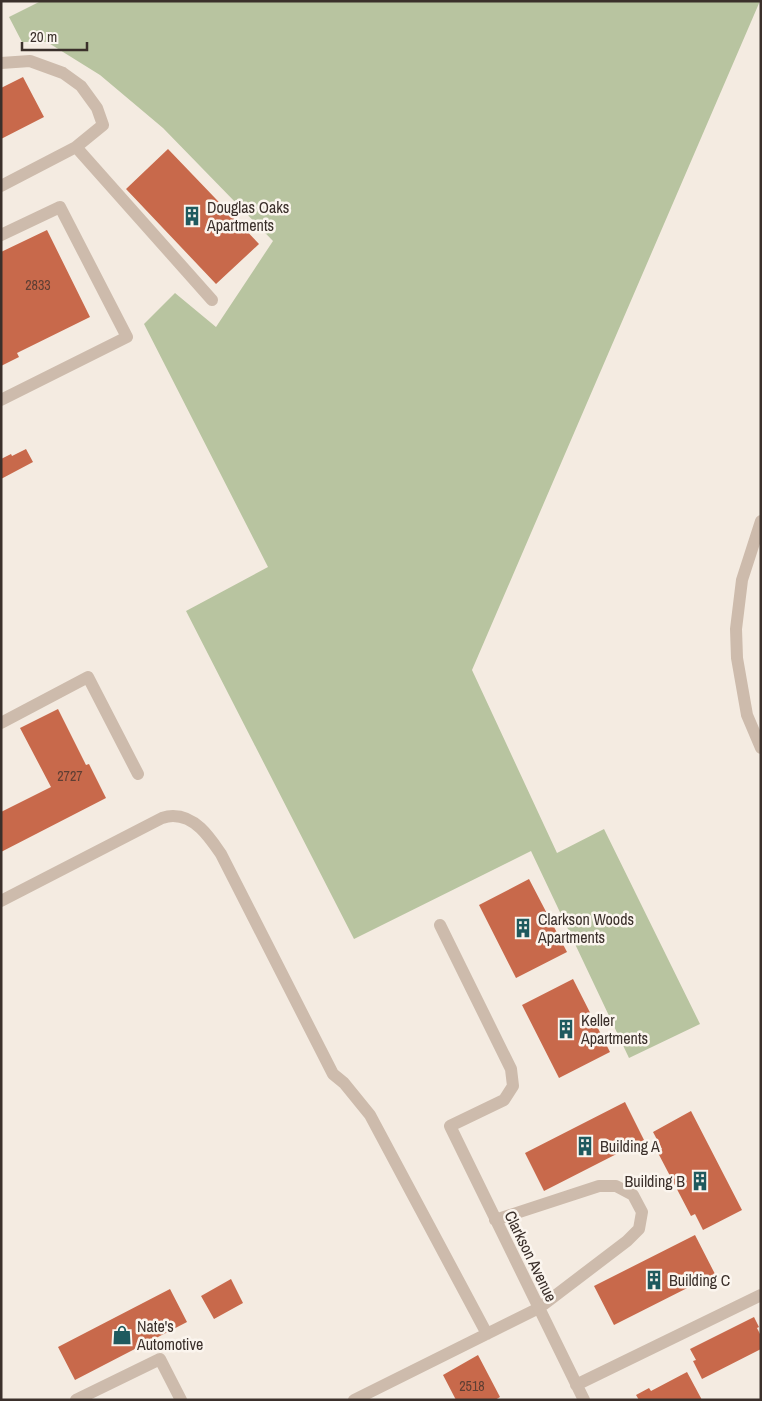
<svg xmlns="http://www.w3.org/2000/svg" width="762" height="1401" font-family="'Archivo Narrow',sans-serif">
<rect width="100%" height="100%" fill="#f4ebe1"/>
<!-- green -->
<path fill="#b8c4a0" d="M41 1H760L472 670 557 853 604 829 700 1024 629 1058 531 851 354 939 186 611 268 567 144 324 175 293 216 327 273 241 163 128 100 75 47 42H22L9 17Z"/>
<!-- building -->
<path fill="#c8694b" d="M23 77 44 117 1 139V88Z
M168 149 259 244 216 284 126 189Z
M47 230 90 317 17 353 19 357 1 366V252Z
M26 449 33 462 1 479V459L11 454 12 456Z
M58 709 86 765 89 764 106 798 1 852V812L51 787 20 728Z
M529 879 567 952 516 978 479 905Z
M573 979 610 1052 559 1078 522 1005Z
M625 1102 644 1140 544 1191 525 1153Z
M691 1111 742 1210 703 1230 695 1214 691 1216 657 1151 662 1149 653 1132Z
M695 1235 715 1274 614 1325 594 1286Z
M231 1279 243 1303 214 1319 201 1296Z
M170 1289 187 1322 75 1380 58 1347Z
M754 1317 759 1327 757 1328 761 1336V1349L702 1379 693 1361 696 1360 690 1349Z
M478 1355 500 1397 495 1400H456L443 1375Z
M687 1372 702 1400H639L636 1395 649 1388 651 1391Z"/>
<g fill="none" stroke-linecap="round" stroke-linejoin="round">
<!-- lane -->
<path stroke="#cdbbac" stroke-width="12" d="M1 63 30 61 63 73 81 86 97 108 103 125 76 147
M1 186 76 147 212 300
M1 235 60 207 127 337 1 400
M1 723 88 677 138 774
M1 901 162 818C165 817 170 816 173 816 196 816 210 838 221 854L333 1074 344 1083 370 1115 487 1334
M76 1400 160 1359 181 1400
M354 1400 539 1308"/>
<!-- street -->
<path stroke="#cdbbac" stroke-width="12" d="M761 521 742 580 736 629 737 658 747 715 761 748
M440 925 511 1069 513 1086 504 1100 450 1126 584 1400
M495 1220 599 1186H616L633 1195 642 1212 639 1229 627 1241 539 1308
M576 1385 761 1295"/>
</g>
<!-- icons -->
<defs>
<symbol id="building-bare" viewBox="-9 -9 18 18"><path d="M-4-6H4V6H1V3H-1V6H-4ZM-2.5-4.3h1.7v1.8h-1.7ZM.8-4.3h1.7v1.8H.8ZM-2.5-1h1.7V.8h-1.7ZM.8-1h1.7V.8H.8Z" fill="#1f5a5e" stroke="#fbf5ee" stroke-width="2.5" paint-order="stroke"/></symbol>
<symbol id="shop-bare" viewBox="-9 -9 18 18"><path d="M-5-2.5h2.3a2.7 3.5 0 0 1 5.4 0H5L5.5 6h-11ZM-1.5-2.5h3a1.5 2.3 0 0 0-3 0Z" fill="#1f5a5e" stroke="#fbf5ee" stroke-width="2.5" paint-order="stroke"/></symbol>
</defs>
<g fill-rule="evenodd">
<use href="#building-bare" x="178" y="202" width="28" height="28"/>
<use href="#building-bare" x="509" y="914" width="28" height="28"/>
<use href="#building-bare" x="552" y="1015" width="28" height="28"/>
<use href="#building-bare" x="571" y="1132" width="28" height="28"/>
<use href="#building-bare" x="686" y="1167" width="28" height="28"/>
<use href="#building-bare" x="640" y="1266" width="28" height="28"/>
<use href="#shop-bare" x="108" y="1321" width="28" height="28"/>
</g>
<g text-anchor="middle" dominant-baseline="central" stroke-width="5" stroke-linejoin="round" paint-order="stroke">
<!-- number labels -->
<g font-size="14" fill="#5e3e33">
<text x="38" y="285">2833</text>
<text x="70" y="776">2727</text>
<text x="472" y="1386">2518</text>
</g>
<!-- poi labels -->
<g font-size="16" fill="#3b302b" stroke="#fbf5ee" text-anchor="start">
<text x="207" y="207">Douglas Oaks<tspan x="207" dy="18">Apartments</tspan></text>
<text x="538" y="919">Clarkson Woods<tspan x="538" dy="18">Apartments</tspan></text>
<text x="581" y="1020">Keller<tspan x="581" dy="18">Apartments</tspan></text>
<text x="600" y="1146">Building A</text>
<text x="685" y="1181" text-anchor="end">Building B</text>
<text x="669" y="1280">Building C</text>
<text x="137" y="1326">Nate's<tspan x="137" dy="18">Automotive</tspan></text>
</g>
<!-- street labels -->
<g font-size="16" fill="#3b302b" stroke="#fbf5ee">
<text transform="translate(531 1256) rotate(64)">Clarkson Avenue</text>
</g>
</g>
<!-- border -->
<rect width="762" height="1401" fill="none" stroke="#3b302b" stroke-width="5"/>
<!-- scale -->
<path d="M22 42v8h65v-8" fill="none" stroke="#3b302b" stroke-width="2.5"/>
<text x="30" y="42" font-size="15" fill="#3b302b" stroke="#fbf5ee" stroke-width="4" paint-order="stroke">20 m</text>
</svg>
